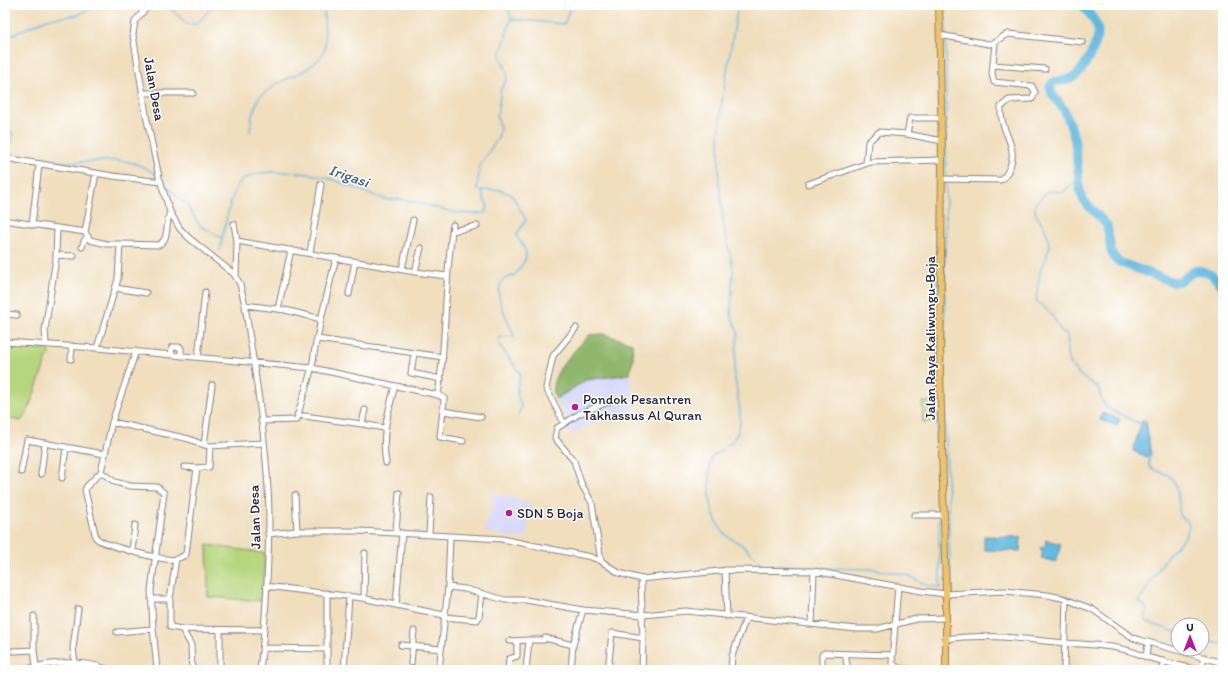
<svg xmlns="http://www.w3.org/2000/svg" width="1228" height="675" font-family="Itim,sans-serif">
<rect width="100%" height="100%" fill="#fff"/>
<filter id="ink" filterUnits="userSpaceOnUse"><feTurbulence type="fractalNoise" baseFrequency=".025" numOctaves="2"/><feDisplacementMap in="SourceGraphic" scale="8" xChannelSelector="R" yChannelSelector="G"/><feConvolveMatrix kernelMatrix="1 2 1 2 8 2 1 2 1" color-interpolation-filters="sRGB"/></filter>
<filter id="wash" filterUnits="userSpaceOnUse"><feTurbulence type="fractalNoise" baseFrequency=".012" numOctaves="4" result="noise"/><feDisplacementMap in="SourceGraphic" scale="16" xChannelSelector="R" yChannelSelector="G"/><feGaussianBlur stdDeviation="0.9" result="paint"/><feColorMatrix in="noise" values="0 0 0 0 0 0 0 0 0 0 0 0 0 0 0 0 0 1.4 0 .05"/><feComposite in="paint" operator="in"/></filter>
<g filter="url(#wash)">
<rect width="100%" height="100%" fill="#f0debd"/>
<!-- built -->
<path fill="#d5d8f9" d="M630 374 634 412 615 414 570 434 565 424 566 418 556 399 586 380Z
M494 493 531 504 526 539 485 532 487 518 490 517Z"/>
<!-- green -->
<path fill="#b6d57c" stroke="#6c7c5c" d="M5 345 50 350 26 416 21 421 5 418Z
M922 402H935V422H923Z
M207 545 265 553 263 601 208 597Z"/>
<!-- forest -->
<path fill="#90b66c" stroke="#596c54" d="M603 334 632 343 633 358 630 374 586 380 556 399C554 395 552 392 553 387 555 368 577 349 589 335Z"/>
<!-- water -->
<path fill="#62b9df" stroke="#426e8d" d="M1102 413 1120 419 1117 426 1100 420Z
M1142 420 1146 421 1151 455 1149 458 1133 451Z
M984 536 1021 537 1020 551 984 550Z
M1046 540 1061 544 1056 562 1041 558 1043 552 1040 548 1045 546Z"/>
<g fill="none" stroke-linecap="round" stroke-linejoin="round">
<!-- stream -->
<path stroke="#62b9df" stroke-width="1.5" d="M167 5 187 24H197L210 9 218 5
M503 5 510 13 511 19 500 56 507 72V79L501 89 497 116 500 128 498 138 479 167 477 190H500L512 195 526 220 516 235C525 248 531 255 520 268 518 271 517 273 514 275 507 278 502 278 500 286 495 303 510 320 514 337H500L498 343 520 373C521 380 518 383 517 389 515 400 526 403 518 414
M738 5 721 107 719 140V181L724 228 733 268 731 315 738 332 734 373 740 411V423L737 434 732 442 711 458C708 483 707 517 726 535 730 539 737 541 742 545 750 552 757 559 765 566L795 565 819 568 872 569 908 575 924 584 940 588 939 517
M945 5 946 30V177
M511 19 563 24 565 22 571 5
M5 38 47 19 78 15 97 5
M5 127 14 135 8 151 10 157C30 159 51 162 72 162 106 163 126 153 157 175
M250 132 252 115 259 97 278 83 306 70 321 57 325 48 324 5
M946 181 944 384 951 592
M1079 181 1071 185 1063 192 1048 191 1035 204V213L1045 228 1050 247 1040 271 1036 300 1052 315 1061 331 1067 335C1069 342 1066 349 1067 355 1071 371 1085 380 1098 387L1102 401 1108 409 1141 424
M164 184 186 204 200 226 222 238
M220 250C223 236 230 193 239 183 254 166 310 172 330 179 349 184 366 194 384 199 391 201 398 198 405 200 435 206 454 217 485 213L488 205 484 200 482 191
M938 259 936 394 939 513
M1149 457V466C1155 472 1159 471 1166 474 1180 480 1178 503 1180 516L1188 522 1189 527 1185 537 1167 556 1139 601 1147 609 1145 621 1178 633
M1039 592 1065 596 1089 605
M1127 631 1143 638
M1151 640 1178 648
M1202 641 1223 644"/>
<!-- river -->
<path stroke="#62b9df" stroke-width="9" d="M1082 5C1088 12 1097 21 1098 31 1099 42 1082 74 1072 78 1065 82 1054 78 1050 86L1052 94 1064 110 1071 127 1075 141 1080 191 1084 201 1107 225 1111 251 1114 257 1119 262 1173 282 1180 281 1196 270C1208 271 1216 277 1223 287"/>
</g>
</g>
<g filter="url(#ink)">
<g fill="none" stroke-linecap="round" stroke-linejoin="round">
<defs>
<path id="minor" d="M149 5 135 21 133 35 147 120 159 177 170 212 180 229 189 238 234 274 240 284 245 305C255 374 269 452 269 522 268 571 266 621 260 670
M940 35 989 44C997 43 1000 37 1008 34L1082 42
M993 65 1045 69
M142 93H193
M907 134 942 141
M5 158 113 176 161 182
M866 163 868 142 879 132 907 134 910 118H942
M96 173 85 232 90 240 107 244H120
M942 179 1000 180 1003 179C1026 148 999 136 1001 107L1009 100 1032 99 1035 92 1032 86 994 82 992 74 995 43
M808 184 871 162 942 160
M10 221 85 232
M234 224 237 241 236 277
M32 225 39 165
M452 231 477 226
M237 241 415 272 447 276
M82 247 84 241 87 237
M310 253 321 184
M56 255 74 256
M402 269 413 220
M415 272 421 248
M115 288 146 293
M349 294 355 261
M245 305 285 310 321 319 317 339 443 357
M278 309 291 250
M5 314 17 315
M321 319 336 258
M5 342 97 348 312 368 438 395 444 398V400L440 437 463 441
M46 344 45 330 56 258 57 228
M97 348 118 279 120 244 159 245C170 239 165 222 170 212
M136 351 112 422 101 472 115 482 130 486 157 487 164 493 151 590 153 627 157 670
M414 354 411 373 441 379
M171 355 172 347H179L181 348V356
M198 357 205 292
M71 359 72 346
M438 395C447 339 444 282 453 225
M365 410 362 424 384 428
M443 411 481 417
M297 415 362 424
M261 421 297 420C300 403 307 387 311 370 314 360 314 349 317 339
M112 422 189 439 204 445 212 385
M564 423 546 388 553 356 576 328
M210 446 263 443
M386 463C381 436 388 412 395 386
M184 467 197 468
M21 472 27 440 104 454
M101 472 87 486 85 490 96 538C103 545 167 562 176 559 179 558 184 556 186 554L197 468 209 467 210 446 204 445
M41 474 45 443
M62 478 66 448
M295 495 297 531
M914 515H944
M396 532 399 493
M268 534 297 531H359L450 536 502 539 591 557 601 561 619 573 641 579 729 570 814 571 921 591 946 594 1004 591 1047 595 1062 598 1092 609 1133 638 1223 663
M429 534 431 497
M132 551 135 525
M601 561 592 503 581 483 574 461 555 438 557 428 579 414 613 400
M725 570 727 616
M641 579 643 640 642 670
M266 586 362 598 444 615
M898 586 892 663 900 670
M448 587 465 589 505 600H526L583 610 643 615 686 611 857 629H877L916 619 945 618
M364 598 365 553
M151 599H170L176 559
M170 599V627L182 629 263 630
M396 605 402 533
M34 616V650L36 666
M444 617 477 620 479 617 482 594
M812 624 814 571
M182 629 191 645 192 670
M220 630V670
M117 632 153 629
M945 639C985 633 1025 639 1065 643 1093 645 1120 645 1146 657
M509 641 529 640
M1148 643 1146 657 1197 670
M401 645 441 649
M263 648 327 649
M13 651 34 650
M845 654 848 670
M411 663 414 631
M898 668 913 670
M5 669 8 670
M22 670C50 662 82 659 110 670
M76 670 73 648 78 609
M327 670V593
M344 670 349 596
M439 670 448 587 450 536
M508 670 509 659 517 656V641
M526 670 529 640H544L545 638 573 645
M571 670 573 645 583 610
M608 670 612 633 643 638
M731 670 732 656 746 618
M822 670V655L824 653 892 655
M1064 670 1066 599
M1162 670 1163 661
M1201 670 1204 657"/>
<path id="major" d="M939 5 942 160 940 372 946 594V670"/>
</defs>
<!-- minor casing -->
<use href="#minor" stroke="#89807c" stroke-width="7"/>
<!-- major casing -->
<use href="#major" stroke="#89807c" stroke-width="8"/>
<!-- minor -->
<use href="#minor" stroke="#fff" stroke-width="5"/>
<!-- major -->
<use href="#major" stroke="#efc469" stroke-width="6"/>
</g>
</g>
<!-- markers -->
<g fill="#b5179e" stroke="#fff" stroke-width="1.5">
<circle cx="575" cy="407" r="4"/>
<circle cx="509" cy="513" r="4"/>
</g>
<g text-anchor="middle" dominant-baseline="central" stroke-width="3" stroke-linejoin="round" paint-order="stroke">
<!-- street labels -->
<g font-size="14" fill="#22223b" stroke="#fff">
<text transform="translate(154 89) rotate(80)">Jalan Desa</text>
<text transform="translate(930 338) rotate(-90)">Jalan Raya Kaliwungu-Boja</text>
<text transform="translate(255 517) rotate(-92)">Jalan Desa</text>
</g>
<!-- poi labels -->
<g font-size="14" fill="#22223b" stroke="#fff" text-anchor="start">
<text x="583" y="399">Pondok Pesantren<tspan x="583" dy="16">Takhassus Al Quran</tspan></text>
<text x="517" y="513">SDN 5 Boja</text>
</g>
<!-- water labels -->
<g font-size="15" font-style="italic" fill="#3c5e7d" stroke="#fff">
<text transform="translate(349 176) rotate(19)">Irigasi</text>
</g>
</g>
<!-- margin -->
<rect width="1228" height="675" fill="none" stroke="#fff" stroke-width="20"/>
<!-- north arrow -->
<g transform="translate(1190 637)"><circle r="19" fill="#ffffff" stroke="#a7a7b1"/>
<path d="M0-3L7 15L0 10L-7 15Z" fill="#b5179e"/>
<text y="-6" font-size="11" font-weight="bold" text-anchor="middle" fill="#22223b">U</text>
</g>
</svg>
